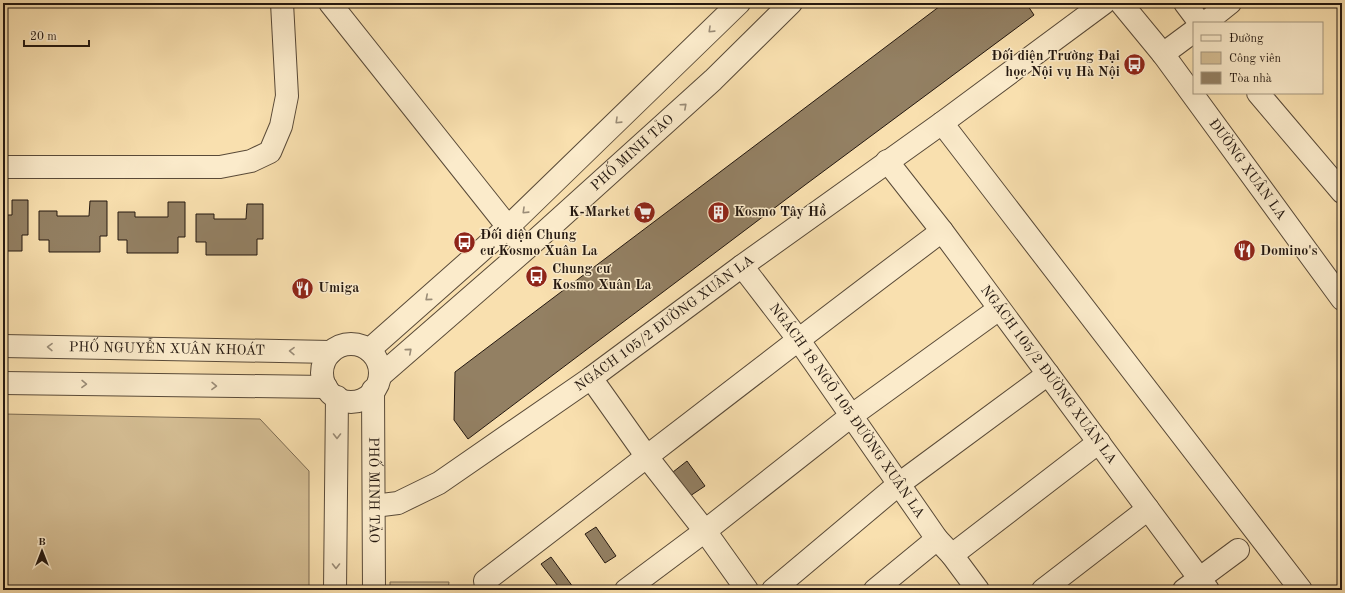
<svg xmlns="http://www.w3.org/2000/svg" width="1345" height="593" font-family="'Old Standard TT',serif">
<rect width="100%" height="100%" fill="#f9e0af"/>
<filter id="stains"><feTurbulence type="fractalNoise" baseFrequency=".005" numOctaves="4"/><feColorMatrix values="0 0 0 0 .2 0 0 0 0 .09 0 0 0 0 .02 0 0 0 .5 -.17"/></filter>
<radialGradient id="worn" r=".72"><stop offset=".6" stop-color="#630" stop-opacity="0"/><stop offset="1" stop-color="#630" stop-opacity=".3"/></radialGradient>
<!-- green -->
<path fill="#d5be94" stroke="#7c6b52" d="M3 414 260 419 309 471V590H3Z
M390 582H449L448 590H390Z"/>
<!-- building -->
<path fill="#938063" stroke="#241810" d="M944 3H1026L1034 15 805 185 468 439 454 420 455 372Z
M12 200H28V235H22V251H3V215H12Z
M90 201H107V236H100V252H49V240H39V211H57V216H89Z
M168 202H185V237H178V253H127V240H118V212H135V217H168Z
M247 204H263V239H257V255H206V242H196V214H214V219H246Z
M687 461 705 486 690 496 673 472Z
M596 527 616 556 605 563 585 534Z
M551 557 573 587 569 590H561L541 564Z"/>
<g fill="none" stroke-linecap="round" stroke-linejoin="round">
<defs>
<g id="minor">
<path d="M330 3 508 227 517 238"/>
<path id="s1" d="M1121 3 1163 54 1342 299"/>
<path d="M1185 3 1200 23"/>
<path d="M1205 23 1230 3"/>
<path d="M1163 54 1194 31"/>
<path d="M1258 93 1342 192"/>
<path d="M942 123 1301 590"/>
<path id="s2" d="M887 161 942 231 1208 590"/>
<path d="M3 167H220L251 161 270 152 281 126 287 96 282 3"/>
<path id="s3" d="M742 266 798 339 937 539 952 555 978 590"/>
<circle cx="351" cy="373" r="29"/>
<path id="s4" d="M3 346 331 352"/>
<path d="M369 350 508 227 739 3"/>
<path id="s5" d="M380 376 527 248 713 80 791 3"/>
<path d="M591 378 647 457 705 531 747 590"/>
<path d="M3 383 326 387"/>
<path id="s6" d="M373 390 374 590"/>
<path id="s7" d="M374 506 398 503 439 483 591 378 742 266 942 123 1104 3"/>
<path d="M952 555 1099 442"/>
<path d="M485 581C637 465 788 346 942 231"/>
<path d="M335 590 337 397"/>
<path d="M626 590 705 531 851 416 999 309"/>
<path d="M773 590 899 484 1048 374"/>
<path d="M875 590 937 539"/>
<path d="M1043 590 1148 509"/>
<path d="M1184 590 1238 550"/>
</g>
</defs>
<!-- minor casing -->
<use href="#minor" stroke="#594a38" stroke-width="24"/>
<!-- minor -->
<use href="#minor" stroke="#fbebcb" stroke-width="22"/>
</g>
<!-- one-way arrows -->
<defs><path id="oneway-chevron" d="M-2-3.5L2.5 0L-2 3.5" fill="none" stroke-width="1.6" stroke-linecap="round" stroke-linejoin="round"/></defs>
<g stroke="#9a8c77">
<use href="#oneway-chevron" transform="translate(711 30) rotate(136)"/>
<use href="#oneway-chevron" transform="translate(684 106) rotate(-42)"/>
<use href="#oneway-chevron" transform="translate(618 121) rotate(136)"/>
<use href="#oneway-chevron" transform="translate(525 211) rotate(136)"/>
<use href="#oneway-chevron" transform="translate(428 298) rotate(139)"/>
<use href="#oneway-chevron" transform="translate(50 347) rotate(-179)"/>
<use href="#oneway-chevron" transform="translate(292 351) rotate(-179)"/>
<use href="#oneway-chevron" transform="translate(409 351) rotate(-41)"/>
<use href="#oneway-chevron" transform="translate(84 384) rotate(1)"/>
<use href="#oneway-chevron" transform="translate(214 386) rotate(1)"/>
<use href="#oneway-chevron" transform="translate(337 436) rotate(90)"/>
<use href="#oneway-chevron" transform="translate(336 566) rotate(90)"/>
</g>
<!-- icons -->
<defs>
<symbol id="bus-disc" viewBox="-11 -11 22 22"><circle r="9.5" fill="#8f2418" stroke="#fbebcb"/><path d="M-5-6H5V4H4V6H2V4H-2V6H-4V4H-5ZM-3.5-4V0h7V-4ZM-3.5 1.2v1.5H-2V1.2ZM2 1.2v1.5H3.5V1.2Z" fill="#fff"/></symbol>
<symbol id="supermarket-disc" viewBox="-11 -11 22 22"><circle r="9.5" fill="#8f2418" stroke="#fbebcb"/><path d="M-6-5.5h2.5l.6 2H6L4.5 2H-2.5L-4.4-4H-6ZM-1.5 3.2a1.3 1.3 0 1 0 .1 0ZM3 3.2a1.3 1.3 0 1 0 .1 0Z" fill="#fff"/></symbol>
<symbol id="building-disc" viewBox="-11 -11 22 22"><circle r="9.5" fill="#8f2418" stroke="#fbebcb"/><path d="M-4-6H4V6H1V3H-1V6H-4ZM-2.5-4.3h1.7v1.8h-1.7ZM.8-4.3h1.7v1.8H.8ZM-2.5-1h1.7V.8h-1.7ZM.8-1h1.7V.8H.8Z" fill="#fff"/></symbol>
<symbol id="restaurant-disc" viewBox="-11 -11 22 22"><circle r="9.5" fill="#8f2418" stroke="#fbebcb"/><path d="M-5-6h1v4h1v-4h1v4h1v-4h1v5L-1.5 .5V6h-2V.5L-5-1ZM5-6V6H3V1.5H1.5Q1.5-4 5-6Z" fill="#fff"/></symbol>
</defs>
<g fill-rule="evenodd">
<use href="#bus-disc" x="1122" y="52" width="25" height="25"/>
<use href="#supermarket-disc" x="632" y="200" width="25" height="25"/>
<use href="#building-disc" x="706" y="200" width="25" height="25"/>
<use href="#bus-disc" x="452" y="230" width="25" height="25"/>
<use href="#restaurant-disc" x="1232" y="238" width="25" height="25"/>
<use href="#bus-disc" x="524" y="264" width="25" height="25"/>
<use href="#restaurant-disc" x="290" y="276" width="25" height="25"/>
</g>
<g text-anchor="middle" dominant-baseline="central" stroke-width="3" stroke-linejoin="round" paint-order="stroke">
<!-- poi labels -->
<g font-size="14" font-weight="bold" fill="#241810" stroke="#fbebcb" text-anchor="start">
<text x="1120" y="56" text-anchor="end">Đối diện Trường Đại<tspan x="1120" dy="16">học Nội vụ Hà Nội</tspan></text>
<text x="630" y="212" text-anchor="end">K-Market</text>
<text x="734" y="212">Kosmo Tây Hồ</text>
<text x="480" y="235">Đối diện Chung<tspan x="480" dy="16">cư Kosmo Xuân La</tspan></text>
<text x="1260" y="251">Domino's</text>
<text x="552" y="269">Chung cư<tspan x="552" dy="16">Kosmo Xuân La</tspan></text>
<text x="318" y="288">Umiga</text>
</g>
<!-- street labels -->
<g font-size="14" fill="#241810" stroke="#fbebcb">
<text stroke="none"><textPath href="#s5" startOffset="337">PHỐ MINH TẢO</textPath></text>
<text stroke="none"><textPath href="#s1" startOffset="209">ĐƯỜNG XUÂN LA</textPath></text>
<text stroke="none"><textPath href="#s7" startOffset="346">NGÁCH 105/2 ĐƯỜNG XUÂN LA</textPath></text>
<text stroke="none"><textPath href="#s4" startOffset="164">PHỐ NGUYỄN XUÂN KHOÁT</textPath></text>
<text stroke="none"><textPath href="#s2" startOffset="268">NGÁCH 105/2 ĐƯỜNG XUÂN LA</textPath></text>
<text stroke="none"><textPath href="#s3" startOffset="179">NGÁCH 18 NGÕ 105 ĐƯỜNG XUÂN LA</textPath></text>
<text stroke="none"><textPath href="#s6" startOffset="100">PHỐ MINH TẢO</textPath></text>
</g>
</g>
<!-- margin -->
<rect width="1345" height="593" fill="none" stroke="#f9e0af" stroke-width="16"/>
<rect x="4" y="4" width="1337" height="585" fill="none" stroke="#241810" stroke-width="2"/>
<rect x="8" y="8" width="1329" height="577" fill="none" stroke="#241810"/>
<!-- legend -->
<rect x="1193" y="22" width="130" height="72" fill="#fbebcb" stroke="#a59780"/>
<rect x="1201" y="35" width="20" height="6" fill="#fbebcb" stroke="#a59780"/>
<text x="1229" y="42" font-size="12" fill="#241810">Đường</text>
<rect x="1201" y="52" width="20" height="12" fill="#d5be94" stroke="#a59780"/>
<text x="1229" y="62" font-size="12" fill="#241810">Công viên</text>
<rect x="1201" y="72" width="20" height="12" fill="#938063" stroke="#a59780"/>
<text x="1229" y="82" font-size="12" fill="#241810">Tòa nhà</text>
<!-- north arrow -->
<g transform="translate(42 551)" stroke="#fbebcb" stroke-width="3" paint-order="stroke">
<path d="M0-3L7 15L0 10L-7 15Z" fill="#241810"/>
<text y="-6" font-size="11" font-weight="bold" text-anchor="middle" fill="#241810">B</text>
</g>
<!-- scale -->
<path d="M24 40v6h65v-6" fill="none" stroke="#241810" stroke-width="2"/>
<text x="30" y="40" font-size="12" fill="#241810" stroke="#fbebcb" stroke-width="3" paint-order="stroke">20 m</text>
<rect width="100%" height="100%" filter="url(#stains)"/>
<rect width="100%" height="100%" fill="url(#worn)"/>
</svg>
